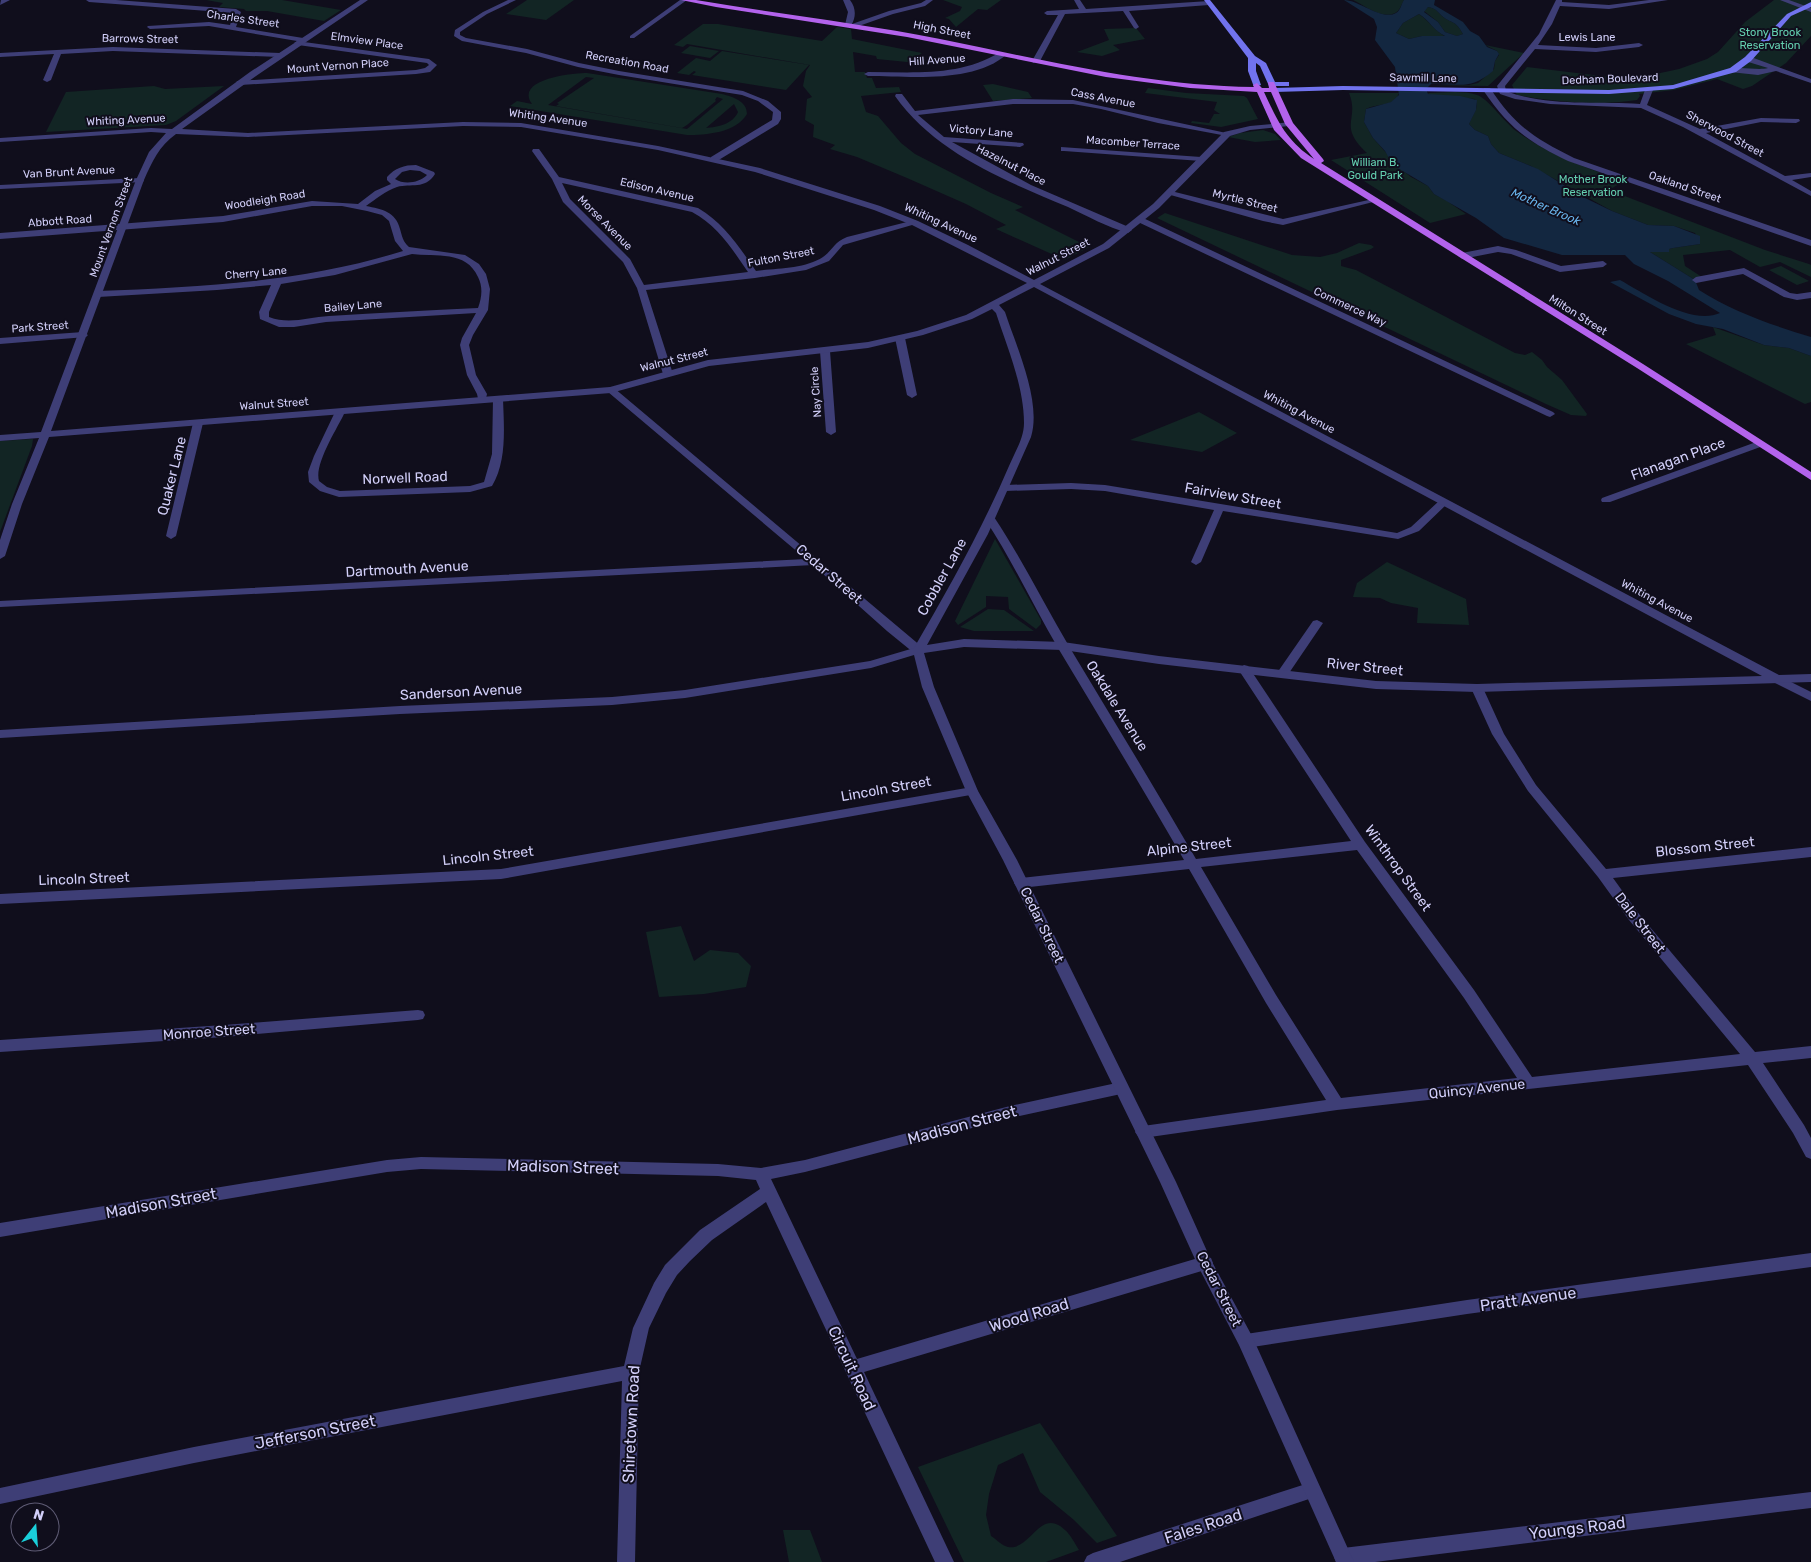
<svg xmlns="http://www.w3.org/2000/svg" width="1811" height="1562" font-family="Rubik,sans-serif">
<rect width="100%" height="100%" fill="#100e1c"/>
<!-- green -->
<path fill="#122524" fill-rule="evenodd" d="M206 0H282L341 10 324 21 267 11H246L244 9 219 7 223 3Z
M527 0H574L546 20 506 14Z
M943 0H1001L987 10 978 9 956 27 949 19 945 18 960 11 962 7Z
M1353 0H1404C1401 5 1400 11 1395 13 1382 20 1364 5 1353 0Z
M1774 0H1811V36L1786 63 1752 86 1743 89 1717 79 1674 90 1639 94 1640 96 1637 100C1598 106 1555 102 1517 95L1512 85 1527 67 1610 77 1651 75 1679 69 1707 59 1718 52 1745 22Z
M1428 7C1435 8 1437 11 1442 16 1451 24 1455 19 1463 34L1457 36 1445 32 1438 22 1424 11Z
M1419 14C1429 21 1435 31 1446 37L1422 36 1409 39 1396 33 1403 23Z
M703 24H718L822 41 837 27 851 29 852 39 922 53 917 56 920 57 917 63 877 59 876 56 853 52 855 72H865L867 78H872L876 88 899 87 901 92 861 96 866 112 878 116 901 143 915 154 991 193 1023 207 1015 210 1089 247 1065 260 996 229 1006 225 966 204 907 178 857 157 830 149 835 145 813 137 814 125 805 120 807 99 812 97 803 86 806 71 810 65 687 44 683 47 674 45Z
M1136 28 1145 39 1113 45 1120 50 1102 56 1077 52 1109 40 1104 29Z
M1485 45 1524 53 1488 86 1430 85H1469L1478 83 1494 69 1495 61 1499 55 1497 51Z
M690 46 719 51 710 58 681 53Z
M722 51 809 65 786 90 692 75 696 72 694 71 689 75 677 73 696 58 710 61Z
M587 73 722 94C733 97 747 101 747 114 736 133 706 135 687 135L510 106 517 101 532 104C514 79 573 73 587 73ZM586 77 594 78 557 103 559 104 556 106 682 128 687 125 716 101 715 100 717 97 723 99 687 129 548 105ZM734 104 738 112C733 124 718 127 706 128Z
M993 84 1028 92 1032 98 993 101 983 85Z
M154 86 165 89 224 86 176 121 166 125 46 132 66 92Z
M1148 88 1186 93 1244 96 1247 98 1258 119 1221 127 1191 123 1192 121 1209 123 1214 114H1220L1214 110 1217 102 1145 93Z
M1349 93H1399C1395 107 1377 103 1366 109L1364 122 1373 138 1389 156 1390 160 1411 177 1428 186 1434 194 1447 201 1466 214 1430 223 1331 160 1367 153C1337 125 1360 120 1349 93Z
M1427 93C1443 93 1462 90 1477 95 1488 98 1506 125 1519 133 1551 156 1587 168 1624 181L1609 190 1765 250 1809 264 1811 265V277L1780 262 1760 267 1730 250 1683 255 1685 266 1705 279 1695 280 1650 252H1668L1669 249 1673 248 1700 244 1695 233 1674 226 1648 225 1612 211 1531 166 1499 153 1491 144 1488 136 1475 130 1469 124C1472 115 1480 108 1475 99L1431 95Z
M1263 130 1275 134 1281 140 1255 142 1228 137 1240 133Z
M1165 213 1292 255 1320 257 1337 253 1359 243 1371 245 1374 247 1371 249 1341 260V266L1356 270 1515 353 1525 355 1532 352 1542 360 1547 367 1562 380 1587 414 1586 416 1571 415 1546 404 1157 218Z
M1781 266 1809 281 1797 285 1769 270Z
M1713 327 1764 345 1789 348 1811 356V402L1805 404 1686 344 1716 335Z
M1199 412 1237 433 1202 452 1130 440Z
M33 439 32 446 0 532V441Z
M995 539 1041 620V624L1036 629 1009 609 1008 597 986 596V607L958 625 955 621Z
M1387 562 1466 599 1469 625 1417 623 1418 608 1391 603 1380 598 1353 597 1357 583Z
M988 609 1004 610 1034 631H974L960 627Z
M681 926 694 961 710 950 738 953 751 966 746 987 704 994 659 997 646 932Z
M1040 1423 1117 1536 1097 1543 1074 1520 1040 1492 1023 1453 998 1465 989 1494 986 1515 991 1536C996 1539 1002 1546 1008 1547 1031 1551 1040 1506 1065 1530 1071 1535 1075 1544 1079 1550L1046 1562H964L918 1467Z
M783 1530H810L822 1562H789Z"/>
<!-- water -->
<path fill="#132740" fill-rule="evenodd" d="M1344 0C1359 0 1382 21 1396 13 1401 10 1401 4 1404 0H1435L1434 5 1463 22 1470 31 1479 36 1487 47 1497 51 1499 54 1495 61 1493 71C1469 91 1460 83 1431 84L1426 89 1428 94 1460 96 1477 100 1476 110 1469 124 1475 130 1488 136 1491 144 1499 153 1538 169 1581 196 1612 211 1648 225 1674 226 1700 236V244L1673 248 1669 249V252H1650L1695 280 1699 290C1733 312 1772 325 1811 337V356L1789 348 1764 345 1723 329 1696 324 1669 314 1610 282 1620 280C1645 294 1692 326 1720 313L1668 281 1634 264 1625 255H1562L1504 238 1476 218 1434 194 1428 186 1396 167 1390 160 1385 151 1373 138 1364 122 1366 109 1391 102 1399 95 1395 67 1375 40 1377 27 1374 19ZM1428 7C1435 8 1437 11 1442 16 1451 24 1455 19 1463 34L1457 36 1445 32 1438 22 1424 12ZM1419 14C1429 20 1434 31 1445 36H1422L1409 39 1396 33 1403 23Z"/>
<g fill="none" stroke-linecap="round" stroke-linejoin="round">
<!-- minor -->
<path fill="#3e3e76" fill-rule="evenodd" d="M1 0H10L0 5Z
M86 0H116L236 9 241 12 236 27 303 38 307 40 304 42 429 59 437 65 430 72 416 74 240 85 236 83 237 81 416 70 425 68 429 65 427 63 298 45 294 43 297 41 209 26 150 29 147 27 148 26 209 22 230 25 234 13 89 2Z
M508 0H516L487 14 460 32V35L466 38 527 49 579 63 619 71 743 91 768 101 781 112V119L778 124 717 161H711V157L772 120 773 112 758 101 742 95 619 75 578 67 526 53 462 41 454 36 455 30 483 12Z
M680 0H687L634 38H630V36Z
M843 0H850C856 8 856 16 852 24L889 11 921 3 926 0H933L925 6 893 14 856 27 845 25 848 12Z
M1074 0H1080L1086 9 1209 1 1212 3 1209 5 1129 11 1139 27 1136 29 1134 28 1123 11 1065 14 1040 61 1033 63 1032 61 1058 15H1047L1044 13 1047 11 1079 9Z
M1556 0H1562V2L1609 5 1649 0H1668L1609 9 1560 6 1552 24 1538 45 1596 48 1639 43 1643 45 1639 47 1596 52 1535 49 1505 86 1506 91C1547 107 1597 101 1640 104L1645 90 1649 88 1653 90 1647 105 1700 129 1761 118 1799 119 1800 121 1796 123 1761 122 1706 133 1785 176 1811 173V177L1792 180 1811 191V196L1683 127 1641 108 1550 104 1515 99 1500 94 1497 86 1539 34Z
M1780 0H1789L1811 8V12Z
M113 47 280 53 284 55 280 57 113 51 61 54 51 80 47 82 43 80 54 54 0 57V53Z
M1000 52 1007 54C974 84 909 76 868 76L864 74 868 72C914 72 960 77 1000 52Z
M1745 57H1751L1811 79V83L1776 71 1758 75 1730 72 1729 70C1737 65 1757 71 1768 68L1745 61Z
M1484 88H1490C1515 126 1534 138 1574 158L1811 240V246L1568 161C1527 141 1509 128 1483 90Z
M896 94H902L915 111 1013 99 1073 100 1231 134 1227 136 1158 123 1101 109 1073 104H1013L918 115 944 137 1023 143 1024 145 1020 147 952 142 1031 185 1131 228 1132 230 1128 233C1107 227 1087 216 1068 207 1006 181 935 153 895 96Z
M1061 147 1201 157 1205 159 1201 161 1064 151H1061Z
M533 149H539L559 177 698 208C724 223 739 247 756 271 777 268 805 269 823 257 833 250 834 242 847 237L915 220 919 223 843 245 829 261 806 270 755 278 646 290 673 374 668 377 663 374 637 288 623 262 563 202 552 179 532 151ZM562 183 692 212C718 226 732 249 748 272L644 285 630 259 570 199Z
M416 165 434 172 435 174C425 190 411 183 397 187 385 191 376 199 366 206 382 209 396 212 400 229 402 236 403 242 409 247L465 255 479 264 486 274 490 289 488 310 473 335 469 345 476 375 487 394 485 403H479L477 394 467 375 460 345 462 338 476 313 326 322 294 327H279L260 319 259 312 271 285 217 290 98 297 94 294 98 291C202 287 304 282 403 251L395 241 389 221 382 215 367 211 342 206H312L223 222 0 239V233L223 216 312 201 358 204 375 191 391 184 387 180V177C395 168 404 165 416 165ZM410 170 420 171 427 175C419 183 404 185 395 179L402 172ZM412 254C436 257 466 250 478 277 483 287 482 297 478 308 429 310 379 313 329 316 308 317 290 325 269 317V312L281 284 335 275Z
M140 178 144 180 143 182 0 189V185Z
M1167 190 1283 219 1373 199 1377 201 1283 225 1263 221 1167 194Z
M1141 217 1553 412 1555 414 1550 417 1547 416 1138 222V218Z
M1498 246 1516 250 1561 266 1603 261 1607 264 1603 267 1560 272 1511 254 1498 252 1462 259 1458 256 1462 253Z
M1744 268 1790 293 1797 294 1811 292V298L1797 300 1784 297 1743 274 1696 283 1692 280 1696 277Z
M83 332 88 335 86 337 0 344V338Z
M900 335 905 338 917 395 912 398 907 395 895 338Z
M825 348 830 351 836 432 831 435 826 432 820 351Z
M611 387 614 388 922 647 924 650 922 653H914L887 631 813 565 0 607V601L806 559 608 392V388Z
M498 396 503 399C504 428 507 461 492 486L470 492 339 497 320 491 309 482 308 472 314 456 335 412 340 409 345 412C337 429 314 464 319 481L327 487 340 491 470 486 484 482 492 454 493 399Z
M198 420 203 423 176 536 171 539 166 536 193 423Z
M1759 441 1764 444 1763 446 1610 502H1602L1601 500 1602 498Z
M1071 483 1105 485 1397 533 1411 527 1439 501H1447L1448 503 1419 531 1398 539 1223 511 1201 562 1196 565 1191 562 1214 510 1105 491 1071 489 1005 491 1000 488 1005 485Z
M990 516 994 517C1022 559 1044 604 1070 648 1112 718 1155 788 1196 859L1351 841 1238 669 1244 665 1248 666 1365 842 1474 990 1532 1077 1740 1054 1629 920 1598 877 1528 791 1492 734 1471 688 1473 685 1477 684 1483 688 1504 734 1536 785 1606 869 1811 847V857L1613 878 1639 914 1755 1052 1811 1046V1058L1763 1063 1804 1125 1811 1138V1159L1806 1157 1793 1133 1748 1065 1337 1110 1143 1138 1138 1136 1135 1132 1138 1128 1143 1126 1326 1100 1266 1003 1189 869 1021 888 1016 886 1014 883 1016 880 1021 878 1184 860C1143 789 1100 718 1058 648 1033 605 1012 560 985 519ZM1357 850 1464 998 1517 1078 1341 1098 1276 995 1201 867Z
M1317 620 1323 623 1287 676H1279L1277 673 1313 621Z
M1777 675 1811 692V701L1773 682 1771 679Z
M972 787 978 791 976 794 501 879 0 904V894L501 869Z
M418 1010 423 1011 425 1015 423 1019 418 1020 224 1037 0 1052V1040L224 1025Z
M1121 1082 1126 1084 1128 1088 1126 1092 1121 1094 1010 1118 805 1172 771 1179 857 1359 1205 1256 1211 1258 1213 1263 1211 1268 1205 1270 864 1372 954 1562H935L766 1202 712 1240 690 1261 677 1275 666 1293 649 1328 639 1372 635 1562H617L622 1381 194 1463 0 1504V1488L194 1447 624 1366 633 1328 654 1283 665 1265 700 1230 760 1189 756 1180 718 1176 421 1169 387 1172 0 1237V1223L387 1160 421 1157 718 1164 761 1168 805 1160 1010 1106Z
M1811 1253V1267L1467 1314 1246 1348 1240 1346 1238 1341 1240 1336 1246 1334 1467 1300Z
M1312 1482 1318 1484 1321 1490 1318 1496 1120 1562H1084L1087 1556 1093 1553Z
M1811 1492V1508L1375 1562H1336L1334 1557 1337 1551 1343 1548Z"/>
<!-- tertiary -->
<path fill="#3e3e76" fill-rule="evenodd" d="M360 0H368L256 76 182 129 248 133 463 122 521 123 658 146 760 168 880 206 918 221 968 245 1034 280 1103 244 1153 204 1224 132 1250 126 1292 122 1293 124 1289 126 1250 130 1230 136 1159 208 1109 248 1040 284 1779 675 1811 674V682L1477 692 1376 689 1159 664 1063 650 964 647 924 653 934 687 978 791 1017 860 1176 1182 1211 1260 1252 1336 1354 1562H1336L1239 1345 1199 1268 1160 1182 1003 860 966 791 922 687 914 655 871 668 685 698 612 705 400 714 0 738V730L400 706 612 697 685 690 870 661 914 648C949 588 982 529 1009 466 1015 452 1024 438 1024 423 1024 386 1007 347 996 313L992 309 972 319 923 335 868 348 709 366 611 393 49 437 22 504 5 556 0 559V540L12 504 39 438 0 441V435L41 432 136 180 149 152 166 133 151 132 0 142V138L151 128 172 129 250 72ZM463 126 521 127 658 150 755 172 874 210 912 225 1027 283 966 315 917 331 868 342 708 360 610 387 51 431 144 180C152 162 159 146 176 134L248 137ZM1034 287 1762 676 1477 684 1376 681 1159 656 1063 642 964 639 927 645 988 534 1031 437C1042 401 1016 346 1005 312L999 305Z"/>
<!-- secondary -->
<path fill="#7173ee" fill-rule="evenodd" d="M1204 0H1210L1255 56 1266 63 1275 82H1289V86H1269L1260 66 1256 63V71L1261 85 1254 87 1248 71V58Z
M1811 2V7L1791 16 1751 61 1736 72 1673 89 1609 94 1343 90 1275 92 1271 90 1275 88 1343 86 1609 90 1673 85 1730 68 1745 57 1787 14Z"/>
<!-- primary -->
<path fill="#b363ec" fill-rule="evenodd" d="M681 0H696C777 14 859 23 940 39 1044 60 1148 86 1254 87L1253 85 1257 83 1262 88H1269L1268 82H1274L1293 123 1323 159 1324 161 1321 163 1643 364 1811 472V480L1637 368 1301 158 1274 130 1257 92 1190 88 1106 77 907 37 716 7ZM1264 92H1271L1285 124 1314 159C1286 141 1277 120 1264 92Z"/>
</g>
<g text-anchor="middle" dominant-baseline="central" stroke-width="4" stroke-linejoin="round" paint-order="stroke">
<!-- far-street labels -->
<g font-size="11" fill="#d2cff9" stroke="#100e1c">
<text transform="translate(243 19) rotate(8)">Charles Street</text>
<text transform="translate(942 30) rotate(11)">High Street</text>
<text x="1587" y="37">Lewis Lane</text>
<text transform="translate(140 39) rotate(1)">Barrows Street</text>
<text transform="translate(367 41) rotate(8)">Elmview Place</text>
<text transform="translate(937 60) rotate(-4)">Hill Avenue</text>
<text transform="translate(627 62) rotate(10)">Recreation Road</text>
<text transform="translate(338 66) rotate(-4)">Mount Vernon Place</text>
<text transform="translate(1423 78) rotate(1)">Sawmill Lane</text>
<text transform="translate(1610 79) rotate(-2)">Dedham Boulevard</text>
<text transform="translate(1103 98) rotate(11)">Cass Avenue</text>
<text transform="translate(548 118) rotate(8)">Whiting Avenue</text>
<text transform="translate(126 120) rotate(-3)">Whiting Avenue</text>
<text transform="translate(981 131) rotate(5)">Victory Lane</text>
<text transform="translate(1725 134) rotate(28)">Sherwood Street</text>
<text transform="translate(1133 143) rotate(4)">Macomber Terrace</text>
<text transform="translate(1011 165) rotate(27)">Hazelnut Place</text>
<text transform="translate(69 172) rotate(-3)">Van Brunt Avenue</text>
<text transform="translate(1685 187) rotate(19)">Oakland Street</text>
<text transform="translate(657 190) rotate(13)">Edison Avenue</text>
<text transform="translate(265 200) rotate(-9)">Woodleigh Road</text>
<text transform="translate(1245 201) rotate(14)">Myrtle Street</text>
<text transform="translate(60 221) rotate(-4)">Abbott Road</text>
<text transform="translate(605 223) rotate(45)">Morse Avenue</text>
<text transform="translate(941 223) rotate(25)">Whiting Avenue</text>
<text transform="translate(111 227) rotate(-70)">Mount Vernon Street</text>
<text transform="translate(781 257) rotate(-11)">Fulton Street</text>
<text transform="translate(1058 257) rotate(-27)">Walnut Street</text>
<text transform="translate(256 273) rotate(-5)">Cherry Lane</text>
<text transform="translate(353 306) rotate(-5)">Bailey Lane</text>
<text transform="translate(1350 307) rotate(25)">Commerce Way</text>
<text transform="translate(1578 315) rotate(32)">Milton Street</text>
<text transform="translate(40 327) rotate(-4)">Park Street</text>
<text transform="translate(674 360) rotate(-14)">Walnut Street</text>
<text transform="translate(816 392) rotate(-94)">Nay Circle</text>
<text transform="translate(274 404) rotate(-4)">Walnut Street</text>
<text transform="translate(1299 412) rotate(28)">Whiting Avenue</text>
<text transform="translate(1657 601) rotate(28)">Whiting Avenue</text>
</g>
<!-- far-park labels -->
<g font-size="11" fill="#64d0b0" stroke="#100e1c">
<text x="1770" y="32">Stony Brook<tspan x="1770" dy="13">Reservation</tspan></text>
<text x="1375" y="162">William B.<tspan x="1375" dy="13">Gould Park</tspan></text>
<text x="1593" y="179">Mother Brook<tspan x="1593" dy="13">Reservation</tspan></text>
</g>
<!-- far-water labels -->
<g font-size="12" font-style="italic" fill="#69b5ed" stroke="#100e1c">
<text transform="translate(1546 207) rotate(24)">Mother Brook</text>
</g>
<!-- street labels -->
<g font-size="14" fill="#d2cff9" stroke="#100e1c">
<text transform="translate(1678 459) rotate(-20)">Flanagan Place</text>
<text transform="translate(172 476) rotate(-76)">Quaker Lane</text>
<text transform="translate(405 478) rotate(-2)">Norwell Road</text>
<text transform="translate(1233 496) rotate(10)">Fairview Street</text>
<text transform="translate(407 569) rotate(-3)">Dartmouth Avenue</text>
<text transform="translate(829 574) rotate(41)">Cedar Street</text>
<text transform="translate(942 577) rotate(-61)">Cobbler Lane</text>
<text transform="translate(1365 667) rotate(6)">River Street</text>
<text transform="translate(461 692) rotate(-3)">Sanderson Avenue</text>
<text transform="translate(1117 706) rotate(58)">Oakdale Avenue</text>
<text transform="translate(886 789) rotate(-10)">Lincoln Street</text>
<text transform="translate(1189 847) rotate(-6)">Alpine Street</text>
<text transform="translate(1705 847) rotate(-6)">Blossom Street</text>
<text transform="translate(488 856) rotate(-6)">Lincoln Street</text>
<text transform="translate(1398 868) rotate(54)">Winthrop Street</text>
<text transform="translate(84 879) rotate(-2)">Lincoln Street</text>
<text transform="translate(1640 923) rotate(52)">Dale Street</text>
<text transform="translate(1042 925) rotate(64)">Cedar Street</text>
<text transform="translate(209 1032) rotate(-4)">Monroe Street</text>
<text transform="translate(1477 1089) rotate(-6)">Quincy Avenue</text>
<text transform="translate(1219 1289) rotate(63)">Cedar Street</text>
</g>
<!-- near-street labels -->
<g font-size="16" fill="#d2cff9" stroke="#100e1c">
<text transform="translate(962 1125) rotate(-15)">Madison Street</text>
<text transform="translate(563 1167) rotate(2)">Madison Street</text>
<text transform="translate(161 1203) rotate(-10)">Madison Street</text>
<text transform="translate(1528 1299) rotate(-8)">Pratt Avenue</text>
<text transform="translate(1029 1315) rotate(-17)">Wood Road</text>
<text transform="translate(852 1368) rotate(65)">Circuit Road</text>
<text transform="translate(631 1424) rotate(-87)">Shiretown Road</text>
<text transform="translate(315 1432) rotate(-11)">Jefferson Street</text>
<text transform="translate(1203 1526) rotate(-18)">Fales Road</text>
<text transform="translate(1577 1528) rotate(-7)">Youngs Road</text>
</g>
</g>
<!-- north arrow -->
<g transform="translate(35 1527) rotate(17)"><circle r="24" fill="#100e1c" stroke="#5e5b74"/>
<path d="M0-4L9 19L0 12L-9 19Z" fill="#1acfda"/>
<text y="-8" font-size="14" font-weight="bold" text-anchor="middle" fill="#d2cff9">N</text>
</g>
</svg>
